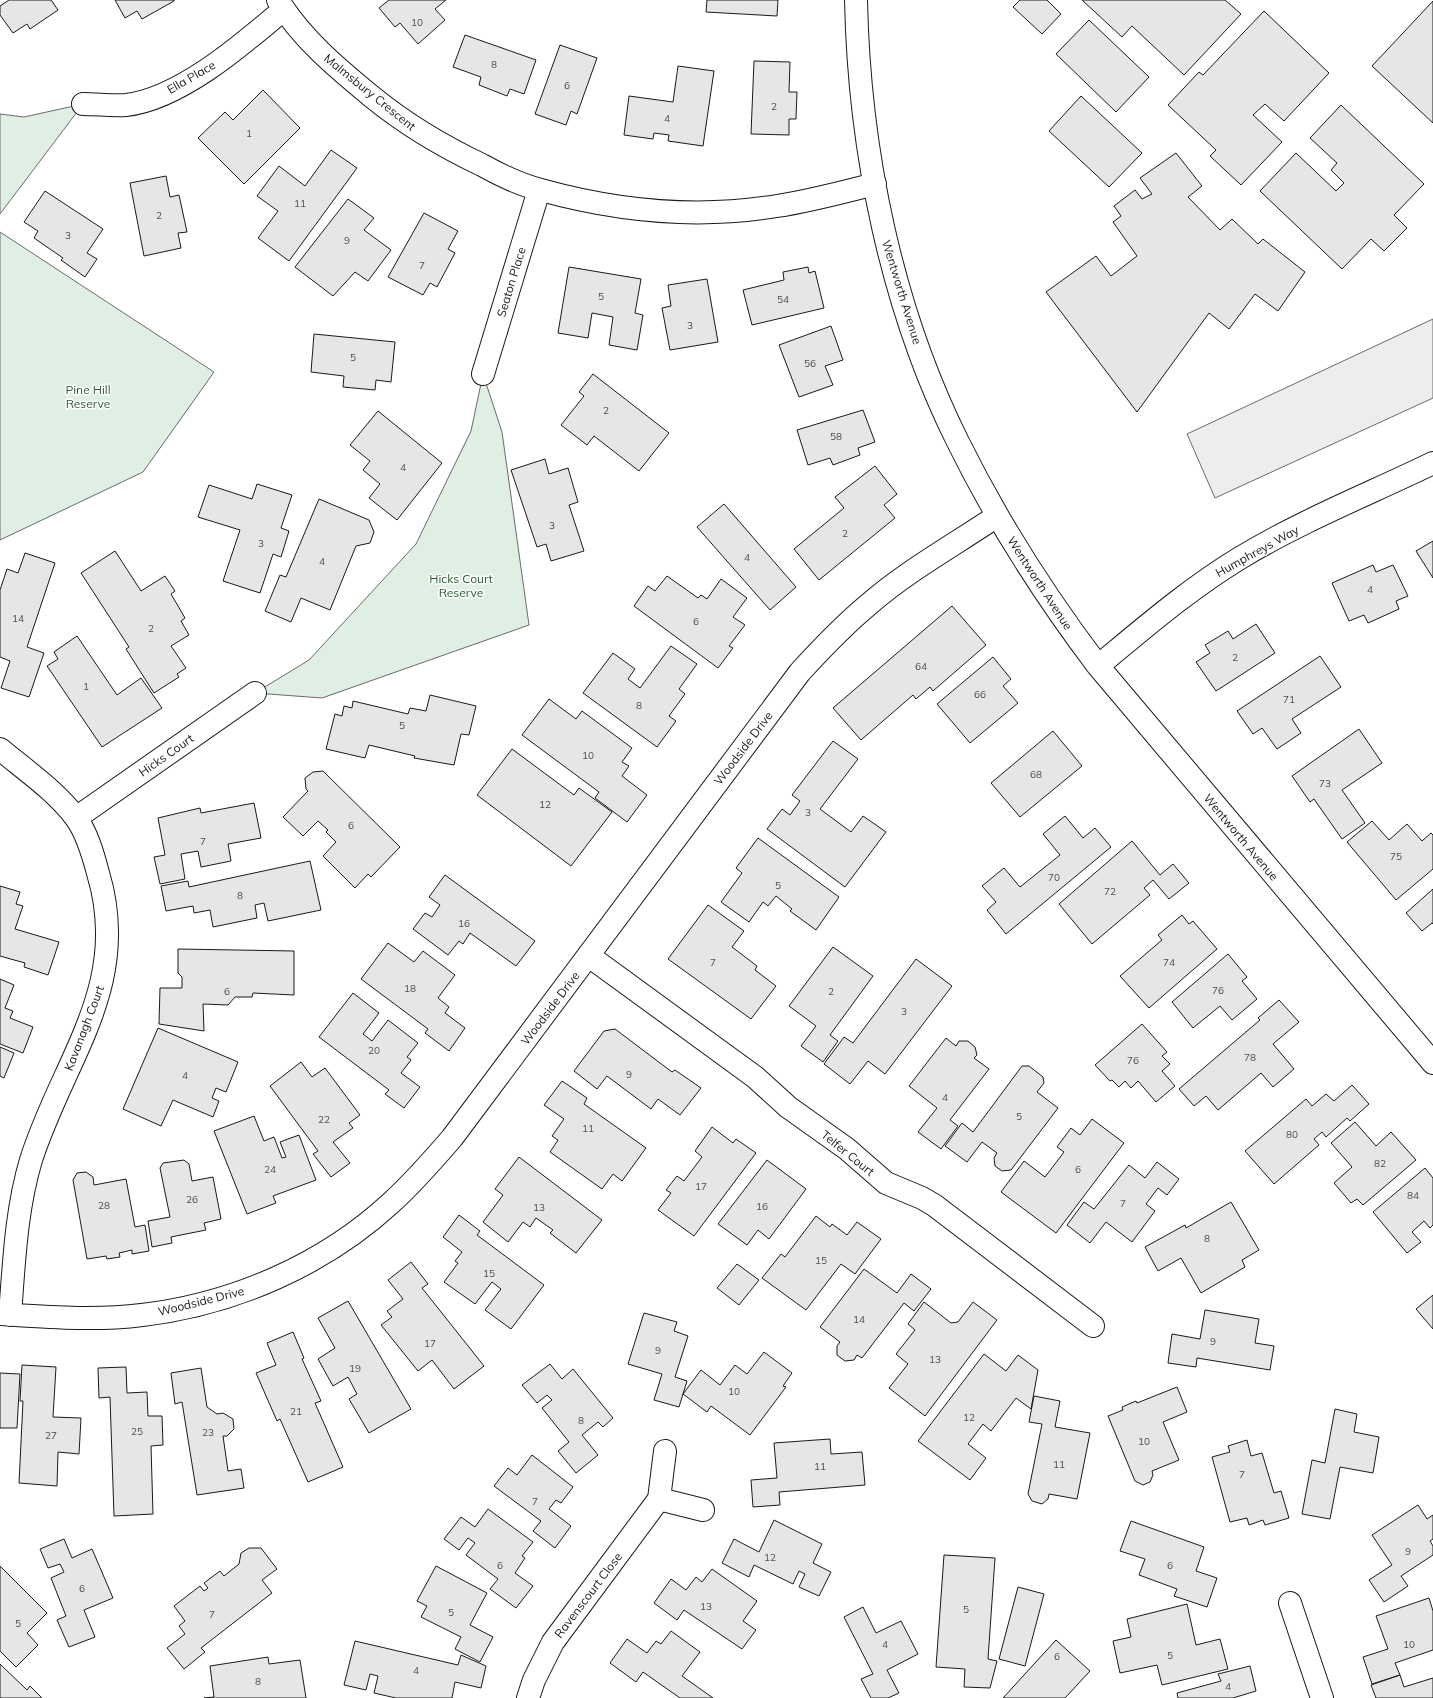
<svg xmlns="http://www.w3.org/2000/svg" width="1433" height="1698" font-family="Mulish,sans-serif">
<rect width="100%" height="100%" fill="#fff"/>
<!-- green -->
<path fill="#e0efe3" stroke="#6a6a6a" d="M83 104 0 214V114L24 117Z
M0 232 214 372 143 472 0 540Z
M483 374 502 432 529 625 322 698 255 693 309 660 416 544 471 431Z"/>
<!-- parking -->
<path fill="#ededed" stroke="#6a6a6a" d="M1433 319V398L1215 498 1187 434Z"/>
<!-- building -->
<path fill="#e6e6e6" stroke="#1a1a1a" d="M9 0H51L58 10 30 29 27 24 13 33 0 15V6Z
M115 0H174V1L142 19 137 11 125 18Z
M389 0H446L435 9 445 20 418 44 400 23 395 27 379 8Z
M707 0H778L777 16 706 12Z
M1020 0H1047L1061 14 1042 34 1013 7Z
M1082 0H1225L1241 14 1184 75 1132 26 1122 37Z
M1433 1V123L1372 66Z
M1264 11 1329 73 1284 121 1265 104 1253 115 1282 142 1241 185 1210 156 1216 150 1168 105 1199 72 1203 75Z
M1089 20 1149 77 1116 112 1056 54Z
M465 35 536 60 524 94 510 89 507 96 479 85 481 77 453 67Z
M560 45 597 58 577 114 571 111 566 125 535 114Z
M754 61 790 62 789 92H797L796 119H789V135L751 134Z
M678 66 714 71 703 146 668 141 669 135 654 133 653 139 624 135 629 96 673 102Z
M263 90 300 128 244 184 198 138 225 112 233 120Z
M1081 96 1142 153 1109 187 1049 131Z
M1341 105 1424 184 1394 215 1407 228 1384 251 1371 239 1342 269 1260 191 1296 153 1336 191 1344 183 1331 170 1337 163 1310 138Z
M331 150 357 168 289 261 258 238 278 211 257 196 279 166 305 186Z
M1176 153 1202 186 1188 197 1220 230 1232 219 1258 244 1263 239 1305 272 1278 311 1255 294 1229 329 1209 313 1137 412 1046 292 1096 256 1111 276 1137 256 1113 222 1121 216 1114 206 1135 190 1142 199 1152 194 1140 178Z
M166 176 170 197 179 195 187 232 178 233 181 248 144 256 130 183Z
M45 191 103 229 87 253 97 259 85 277 61 260 63 258 34 238 38 231 24 222Z
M348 199 374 218 364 230 391 250 368 281 355 272 333 296 295 267Z
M424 213 458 231 448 249 455 253 437 287 430 283 423 295 388 277Z
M569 267 641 279 635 313 643 315 637 350 609 345 613 317 592 313 588 338 558 333Z
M808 267 809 273 815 271 824 308 752 325 743 290 784 280 783 272Z
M707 279 718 342 670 350 662 308 671 306 668 285Z
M831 326 843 360 825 366 833 385 799 397 779 345Z
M314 334 395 342 391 382 376 380 375 390 343 387 344 376 311 372Z
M593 374 669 433 639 471 594 436 587 445 561 425 584 396 579 392Z
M863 410 875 442 858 448 860 455 833 465 830 458 808 465 797 430Z
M378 411 442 463 397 520 369 498 380 484 363 470 370 461 350 445Z
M545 459 549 474 568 468 578 502 569 505 584 551 551 561 546 544 537 547 511 470Z
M875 466 897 494 884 505 895 518 819 580 794 549 844 508 835 497Z
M257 484 292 495 281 528 289 531 281 557 273 554 260 593 223 581 240 530 198 517 209 485 252 499Z
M319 499 369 520 374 532 370 543 356 546 330 610 301 598 291 622 265 611 280 575 286 577Z
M724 504 796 587 770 610 697 527Z
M1433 541V578L1416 551Z
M115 551 141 591 165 576 175 591 171 594 185 618 181 621 189 635 171 646 186 668 177 674 179 677 154 693 126 649 129 647 81 573Z
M25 553 55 563 27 647 44 653 29 697 1 688 10 661 0 657V590L7 569 18 573Z
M1373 565 1376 572 1393 565 1408 596 1396 601 1399 609 1368 623 1364 615 1349 621 1332 583Z
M667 576 698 598 701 595 707 599 721 579 747 598 733 617 745 625 729 646 733 648 718 668 634 606 648 586 655 591Z
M952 606 986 645 933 691 930 687 916 699 913 695 861 740 833 708Z
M1256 624 1275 653 1216 691 1196 662 1210 653 1205 645 1228 631 1233 639Z
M77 636 117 695 141 678 162 708 102 747 47 666 58 659 54 652Z
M671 646 697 664 679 689 685 694 669 716 676 721 657 747 583 693 613 653 635 669 628 679 640 688Z
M1320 656 1341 687 1292 719 1301 733 1277 749 1262 728 1253 734 1237 711Z
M993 657 1011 679 1003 686 1018 703 970 743 937 704Z
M430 695 476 706 469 735 461 734 454 765 414 758 415 756 369 745 365 758 326 749 335 714 342 716 344 706 352 708 353 701 408 714 410 708 426 711Z
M549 699 576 719 582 711 632 748 622 762 629 766 622 776 647 795 627 822 595 798 599 792 522 735Z
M1359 729 1382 763 1342 790 1365 823 1342 839 1314 799 1310 802 1292 776Z
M1053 731 1082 766 1020 817 991 783Z
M833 741 858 759 820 809 851 832 863 816 886 832 845 887 767 829 782 809 790 815 800 801 792 795Z
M512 749 574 795 579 788 612 812 571 866 477 795Z
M323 771 400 847 371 877 368 874 355 888 323 856 336 842 326 832 328 830 318 821 303 836 283 817 308 791 306 789 305 778 313 772Z
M254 803 261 838 228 844 231 861 201 867 198 851 181 854 185 879 160 884 154 857 165 855 158 818 200 808 201 813Z
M1065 816 1083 838 1095 828 1111 847 1006 934 987 910 996 902 982 886 1004 868 1020 887 1060 855 1043 834Z
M1372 821 1389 840 1407 824 1422 841 1431 833 1433 835V869L1396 900 1347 842Z
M758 838 839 897 816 930 790 911 792 909 776 896 768 906 763 902 749 922 721 902 742 873 736 868Z
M1132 841 1160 875 1173 864 1189 883 1169 899 1153 880 1144 888 1150 895 1092 944 1059 904Z
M310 861 321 910 268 921 264 903 255 905 257 918 213 927 210 910 194 913 193 906 166 911 161 886 188 881 189 887Z
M445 875 535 941 516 966 470 933 463 944 459 941 448 955 413 929 425 913 432 917 440 905 429 897Z
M0 886 20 892 16 904 23 906 15 929 59 942 48 975 24 967 25 963 0 956Z
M1433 889V924L1432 923 1422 931 1406 913Z
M708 905 744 931 732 947 757 966 755 970 776 986 751 1019 668 959Z
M1182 915 1189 924 1193 921 1217 949 1149 1008 1120 976 1162 940 1158 935Z
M388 943 414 962 423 951 455 975 438 998 449 1007 445 1013 465 1028 449 1051 425 1033 428 1029 361 979Z
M833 947 873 976 830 1035 838 1041 823 1062 801 1046 816 1026 789 1006Z
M178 949 294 951V995L253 993 252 997H235L228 1005 203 1004 204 1031 159 1024 160 988H182V977L178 973Z
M1228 954 1247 977 1242 981 1257 999 1232 1020 1220 1006 1193 1028 1172 1002Z
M916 959 952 986 885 1074 868 1061 850 1084 824 1064 844 1037 853 1043Z
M0 979 14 985 5 1008 13 1011 10 1018 33 1027 23 1053 0 1044Z
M353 993 379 1013 363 1034 372 1041 388 1020 418 1043 407 1057 411 1060 401 1073 420 1087 404 1108 385 1094 389 1090 319 1037Z
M1279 1000 1299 1022 1273 1044 1294 1069 1273 1087 1261 1073 1218 1110 1206 1096 1194 1106 1179 1089 1260 1020 1258 1018Z
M1142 1024 1167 1052 1162 1056 1170 1064 1162 1071 1175 1086 1156 1102 1138 1081 1131 1088 1125 1081 1119 1087 1112 1080 1110 1081 1095 1065Z
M158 1028 238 1062 226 1092 216 1088 212 1098 219 1101 213 1117 173 1100 161 1126 123 1109Z
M615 1029 672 1072 675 1070 701 1088 680 1115 658 1099 651 1109 607 1076 597 1089 574 1071 604 1031Z
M946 1038 956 1046 959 1041H968L975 1047 977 1055 974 1058 989 1069 950 1120 958 1126 941 1149 918 1132 937 1108 909 1086Z
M0 1047 14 1053 4 1078 0 1076Z
M301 1062 312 1077 325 1068 360 1115 349 1123 353 1128 333 1142 350 1163 331 1177 313 1154 318 1151 270 1086Z
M1022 1066H1029L1043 1077 1044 1083 1037 1092 1058 1108 1011 1170 1002 1171 995 1166 994 1158 997 1153 982 1142 967 1162 945 1146 962 1123 973 1132Z
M562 1081 587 1098 584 1104 646 1148 622 1181 613 1174 602 1189 550 1152 558 1140 552 1136 564 1119 544 1105Z
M1352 1085 1369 1104 1350 1121 1347 1118 1326 1137 1322 1132 1314 1139 1319 1145 1274 1184 1245 1151 1306 1099 1312 1106 1326 1094 1334 1101Z
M254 1116 264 1141 274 1137 282 1158 286 1157 280 1142 299 1135 316 1180 273 1196 276 1203 247 1214 214 1131Z
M1092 1119 1124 1143 1056 1233 1001 1192 1024 1161 1045 1177 1064 1152 1057 1147 1071 1128 1080 1135Z
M1355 1122 1376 1146 1391 1132 1416 1160 1363 1205 1357 1199 1351 1203 1334 1183 1352 1167 1331 1143Z
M712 1127 733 1143 736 1139 756 1153 694 1236 658 1210 671 1193 666 1190 677 1176 684 1181 702 1157 695 1151Z
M519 1157 602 1220 576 1253 550 1233 553 1230 536 1218 530 1227 523 1222 508 1242 483 1222 503 1195 495 1189Z
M184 1160 189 1164 192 1181 213 1177 221 1219 204 1223 206 1230 171 1237 172 1243 152 1247 148 1221 170 1217 160 1168 163 1163Z
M767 1160 806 1189 769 1239 758 1230 747 1245 718 1224Z
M1157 1162 1179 1179 1167 1195 1158 1188 1146 1204 1155 1211 1132 1242 1106 1222 1090 1243 1067 1225 1084 1202 1094 1209 1129 1165 1145 1178Z
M1425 1168 1433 1178V1225L1430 1228 1424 1221 1412 1232 1421 1242 1407 1253 1373 1212Z
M86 1172 93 1177 94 1185 126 1179 135 1227 145 1225 149 1251 132 1254V1250L119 1253 120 1257 107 1259 106 1256 87 1259 73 1180 77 1173Z
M1231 1202 1259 1250 1242 1260 1245 1267 1201 1293 1181 1258 1158 1271 1145 1247 1185 1225 1186 1228Z
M459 1215 480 1231 477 1235 544 1285 511 1329 485 1310 501 1289 492 1282 475 1304 444 1282 458 1263 455 1261 462 1252 443 1237Z
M816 1216 830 1227 832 1224 847 1235 857 1222 881 1239 855 1274 841 1264 806 1310 762 1278 781 1254 785 1257Z
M411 1262 428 1284 422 1288 484 1366 454 1389 432 1360 418 1371 381 1325 392 1317 387 1311 403 1299 388 1280Z
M737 1264 759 1280 739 1305 717 1288Z
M864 1269 897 1293 911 1274 931 1289 914 1311 904 1303 862 1358 857 1355 854 1360 845 1361 837 1355V1346L840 1342 820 1327Z
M1433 1295V1329L1416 1309Z
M348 1301 411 1409 369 1433 349 1399 357 1394 348 1377 333 1386 318 1359 335 1348 318 1318Z
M924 1302 951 1323 958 1322 973 1302 997 1320 925 1416 889 1388 908 1364 896 1354 915 1330 908 1324Z
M1205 1310 1259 1319 1255 1343 1274 1346 1270 1370 1197 1358 1196 1367 1168 1363 1172 1334 1200 1339Z
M644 1313 677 1322 674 1331 688 1336 675 1377 687 1381 679 1407 654 1400 662 1374 628 1364Z
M293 1332 304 1358 302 1359 321 1401 315 1403 343 1467 308 1482 280 1419 277 1421 256 1373 276 1365 267 1343Z
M764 1352 792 1373 783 1386 786 1387 750 1435 711 1406 707 1412 683 1394 701 1370 720 1385 735 1365 747 1374Z
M984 1354 1006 1371 1018 1355 1038 1370 1031 1409 1016 1398 991 1431 983 1424 968 1444 986 1458 970 1480 918 1441Z
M550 1364 562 1379 573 1369 613 1418 603 1427 598 1422 582 1435 598 1455 576 1473 558 1451 569 1442 542 1408 552 1400 547 1395 537 1403 522 1385Z
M22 1365 56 1367 53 1417 81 1418 79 1454 58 1452 57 1486 19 1483 23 1401H20Z
M126 1367 127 1393 147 1392 148 1416H162L163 1445 151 1446 153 1514 114 1516 110 1397 99 1398 98 1368Z
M201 1368 207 1407 217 1414 223 1413 233 1419 234 1429 227 1436H223L228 1471 241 1469 244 1488 197 1495 182 1402 175 1404 171 1373Z
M0 1373 20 1374 17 1428H0Z
M1177 1387 1187 1412 1163 1422 1179 1460 1152 1471 1153 1475 1150 1482 1143 1485 1135 1481 1108 1416 1123 1410 1122 1407 1136 1401 1137 1403Z
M1034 1396 1060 1401 1055 1427 1090 1433 1077 1499 1049 1494 1048 1499 1042 1504 1032 1501 1028 1494 1042 1424 1029 1422Z
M1335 1409 1357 1414 1354 1432 1379 1437 1373 1473 1340 1467 1330 1519 1302 1514 1312 1460 1325 1463Z
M830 1439 831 1454 862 1452 865 1485 779 1492 780 1505 753 1507 751 1480 777 1478 774 1443Z
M1247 1440 1251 1456 1262 1453 1274 1493 1281 1491 1289 1518 1265 1525 1263 1520 1249 1525 1247 1518 1230 1522 1212 1457 1230 1452 1228 1446Z
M532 1455 573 1487 561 1503 556 1500 549 1509 571 1526 555 1548 533 1531 541 1521 494 1486 508 1468 517 1475Z
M1418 1505 1427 1519 1433 1515V1539L1430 1541 1433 1546V1555L1401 1576 1408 1586 1384 1602 1369 1580 1392 1565 1372 1535Z
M488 1509 533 1542 522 1556 525 1558 515 1573 533 1586 516 1608 490 1589 498 1579 466 1555 475 1543 468 1538 459 1550 444 1539 461 1517 475 1527Z
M774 1520 822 1544 813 1563 831 1572 819 1596 799 1587 805 1574 799 1571 793 1584 754 1565 749 1577 722 1563 734 1539 759 1552Z
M1131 1521 1204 1547 1196 1571 1217 1578 1207 1607 1174 1596 1177 1589 1139 1575 1145 1559 1120 1551Z
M64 1539 72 1558 92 1549 113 1598 84 1610 95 1637 69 1647 57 1620 66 1616 51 1578 64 1572 60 1564 48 1568 40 1549Z
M249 1548H261L277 1569 262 1580 272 1593 201 1648 205 1652 184 1669 167 1648 185 1634 179 1626 185 1621 174 1606 200 1586 204 1591 208 1588 204 1583 220 1571 224 1576 239 1564 241 1553Z
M944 1555 995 1558 988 1659 997 1661 990 1688 964 1687 965 1669 936 1667Z
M0 1566 47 1613 27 1633 38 1645 16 1667 0 1651Z
M436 1566 487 1593 470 1625 493 1637 480 1662 455 1649 461 1637 421 1617 427 1606 417 1601Z
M712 1569 757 1601 743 1621 756 1630 742 1649 684 1610 677 1620 654 1603 671 1579 686 1590 696 1577 702 1582Z
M1018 1587 1044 1594 1025 1666 999 1659Z
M1429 1598 1433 1611V1650L1395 1663 1400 1675 1372 1684 1363 1657 1388 1649 1376 1616Z
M1187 1604 1196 1645 1220 1639 1228 1669 1162 1685 1157 1665 1120 1673 1113 1641 1131 1637 1127 1619Z
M863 1607 876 1633 901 1621 918 1654 887 1670 899 1693 888 1698H871L861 1679 873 1674 844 1617Z
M671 1631 700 1652 682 1676 713 1698H680L643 1672 636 1682 610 1663 627 1639 647 1653 656 1641 661 1644Z
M1056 1640 1090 1671 1065 1698H1003Z
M355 1641 458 1665 461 1655 486 1666 481 1688 455 1682 452 1698H396L374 1693 378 1676 370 1674 366 1690 344 1685Z
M268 1657 269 1664 300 1660 306 1698H204L214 1697 210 1666Z
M0 1664 27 1690 30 1686 42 1698H0Z
M1250 1666 1256 1691 1233 1698H1178L1177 1693 1221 1681 1218 1674Z
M1400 1675 1404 1687 1433 1678V1698H1376L1371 1685Z"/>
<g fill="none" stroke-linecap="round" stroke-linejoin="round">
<defs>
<path id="street" d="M278 0C301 38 337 68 371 96 405 124 442 146 482 165 500 175 520 185 541 190 617 211 698 219 777 206 810 201 843 192 875 184
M856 0C859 149 891 308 958 442 997 521 1045 596 1098 666L1433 1063
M83 104C97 104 112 106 126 105 180 99 243 44 284 9
M483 374 539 190
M1098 666C1144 628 1189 589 1240 558 1301 521 1369 494 1433 463
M0 749C25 770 56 791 76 818 87 833 93 854 98 873 132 986 63 1059 31 1160 16 1210 14 1263 10 1315
M76 818 255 693
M589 956 755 1077 788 1107 847 1149 886 1183 922 1198 934 1205 1093 1326
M0 1314C47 1317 95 1321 142 1315 234 1304 324 1265 392 1202 414 1182 433 1160 452 1138L800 672C822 648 844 625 868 605 907 571 954 545 997 516
M659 1499 703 1510
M1290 1603 1322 1698
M528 1698 534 1680 553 1642 659 1499 665 1451"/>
</defs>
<!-- street casing -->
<use href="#street" stroke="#1a1a1a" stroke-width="24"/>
<!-- street -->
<use href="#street" stroke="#fff" stroke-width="22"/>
</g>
<g text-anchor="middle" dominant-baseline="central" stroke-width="3" stroke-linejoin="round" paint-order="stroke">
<!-- number labels -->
<g font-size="10" fill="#4d4d4d">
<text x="417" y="22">10</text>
<text x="494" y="64">8</text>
<text x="567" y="85">6</text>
<text x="774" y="106">2</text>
<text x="667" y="118">4</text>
<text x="249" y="133">1</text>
<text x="300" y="203">11</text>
<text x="159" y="215">2</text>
<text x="68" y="235">3</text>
<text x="347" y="240">9</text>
<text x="422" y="265">7</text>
<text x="601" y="296">5</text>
<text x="783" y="299">54</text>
<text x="690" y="325">3</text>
<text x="353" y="357">5</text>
<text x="810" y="363">56</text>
<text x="606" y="410">2</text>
<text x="836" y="436">58</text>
<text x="403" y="467">4</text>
<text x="552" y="525">3</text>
<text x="845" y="533">2</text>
<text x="261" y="543">3</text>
<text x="747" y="557">4</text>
<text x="322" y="561">4</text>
<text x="1370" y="589">4</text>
<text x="18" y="618">14</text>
<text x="696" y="621">6</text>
<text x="151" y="628">2</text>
<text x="1235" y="657">2</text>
<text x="921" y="666">64</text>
<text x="86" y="686">1</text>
<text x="980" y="694">66</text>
<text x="1289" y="699">71</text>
<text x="639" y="705">8</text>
<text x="402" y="725">5</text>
<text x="588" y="755">10</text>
<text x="1036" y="774">68</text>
<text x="1325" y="783">73</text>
<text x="545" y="804">12</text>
<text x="808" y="812">3</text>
<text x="351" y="825">6</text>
<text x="203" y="841">7</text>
<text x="1396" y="856">75</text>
<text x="1054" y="877">70</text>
<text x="778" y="885">5</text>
<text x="1110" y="891">72</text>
<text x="240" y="895">8</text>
<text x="464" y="923">16</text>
<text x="713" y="962">7</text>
<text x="1169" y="962">74</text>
<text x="410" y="988">18</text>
<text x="1218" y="990">76</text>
<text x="227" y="991">6</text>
<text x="831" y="991">2</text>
<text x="904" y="1011">3</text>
<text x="374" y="1050">20</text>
<text x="1250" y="1057">78</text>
<text x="1133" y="1060">76</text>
<text x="629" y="1074">9</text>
<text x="185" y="1075">4</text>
<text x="945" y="1097">4</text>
<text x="1019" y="1116">5</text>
<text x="324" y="1119">22</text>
<text x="588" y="1128">11</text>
<text x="1292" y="1134">80</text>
<text x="1380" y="1163">82</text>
<text x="270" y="1169">24</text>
<text x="1078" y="1169">6</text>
<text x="701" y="1186">17</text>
<text x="1413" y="1195">84</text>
<text x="192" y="1199">26</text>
<text x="1123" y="1203">7</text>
<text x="104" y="1205">28</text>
<text x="762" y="1206">16</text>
<text x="539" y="1207">13</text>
<text x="1207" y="1238">8</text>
<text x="821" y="1260">15</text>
<text x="489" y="1273">15</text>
<text x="859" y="1319">14</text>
<text x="1213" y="1341">9</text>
<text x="430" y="1343">17</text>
<text x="658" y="1350">9</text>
<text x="935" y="1359">13</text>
<text x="355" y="1368">19</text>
<text x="734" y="1391">10</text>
<text x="296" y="1411">21</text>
<text x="969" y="1417">12</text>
<text x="581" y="1420">8</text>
<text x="137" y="1431">25</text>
<text x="208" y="1432">23</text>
<text x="51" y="1435">27</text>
<text x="1144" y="1441">10</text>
<text x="1059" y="1464">11</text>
<text x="820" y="1466">11</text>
<text x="1242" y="1474">7</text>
<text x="535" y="1501">7</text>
<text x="1408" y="1551">9</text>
<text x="770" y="1557">12</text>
<text x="500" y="1565">6</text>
<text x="1170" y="1565">6</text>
<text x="82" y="1588">6</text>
<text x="706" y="1606">13</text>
<text x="966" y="1609">5</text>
<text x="451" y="1612">5</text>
<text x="212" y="1614">7</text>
<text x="18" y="1623">5</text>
<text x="885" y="1644">4</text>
<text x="1409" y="1644">10</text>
<text x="1170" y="1655">5</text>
<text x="1057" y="1656">6</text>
<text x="416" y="1670">4</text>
<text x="258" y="1681">8</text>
<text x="1228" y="1686">4</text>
</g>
<!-- street labels -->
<g font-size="12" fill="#1a1a1a" stroke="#fff">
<text transform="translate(191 77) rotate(-30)">Ella Place</text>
<text transform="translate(370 92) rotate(39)">Malmsbury Crescent</text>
<text transform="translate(511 282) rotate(-73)">Seaton Place</text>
<text transform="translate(902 292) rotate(73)">Wentworth Avenue</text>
<text transform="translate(1257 551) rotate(-29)">Humphreys Way</text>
<text transform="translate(1040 583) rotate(57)">Wentworth Avenue</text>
<text transform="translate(743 748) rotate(-53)">Woodside Drive</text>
<text transform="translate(166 755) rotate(-35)">Hicks Court</text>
<text transform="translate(1241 837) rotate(50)">Wentworth Avenue</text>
<text transform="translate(550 1008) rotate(-53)">Woodside Drive</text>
<text transform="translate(84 1028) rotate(-69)">Kavanagh Court</text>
<text transform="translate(848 1153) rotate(39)">Telfer Court</text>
<text transform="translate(201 1301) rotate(-14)">Woodside Drive</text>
<text transform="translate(588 1595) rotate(-53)">Ravenscourt Close</text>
</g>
<!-- park labels -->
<g font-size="12" fill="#2b5a34" stroke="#fff">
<text x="88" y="389">Pine Hill<tspan x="88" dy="14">Reserve</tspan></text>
<text x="461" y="578">Hicks Court<tspan x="461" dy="14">Reserve</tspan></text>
</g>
</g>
</svg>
